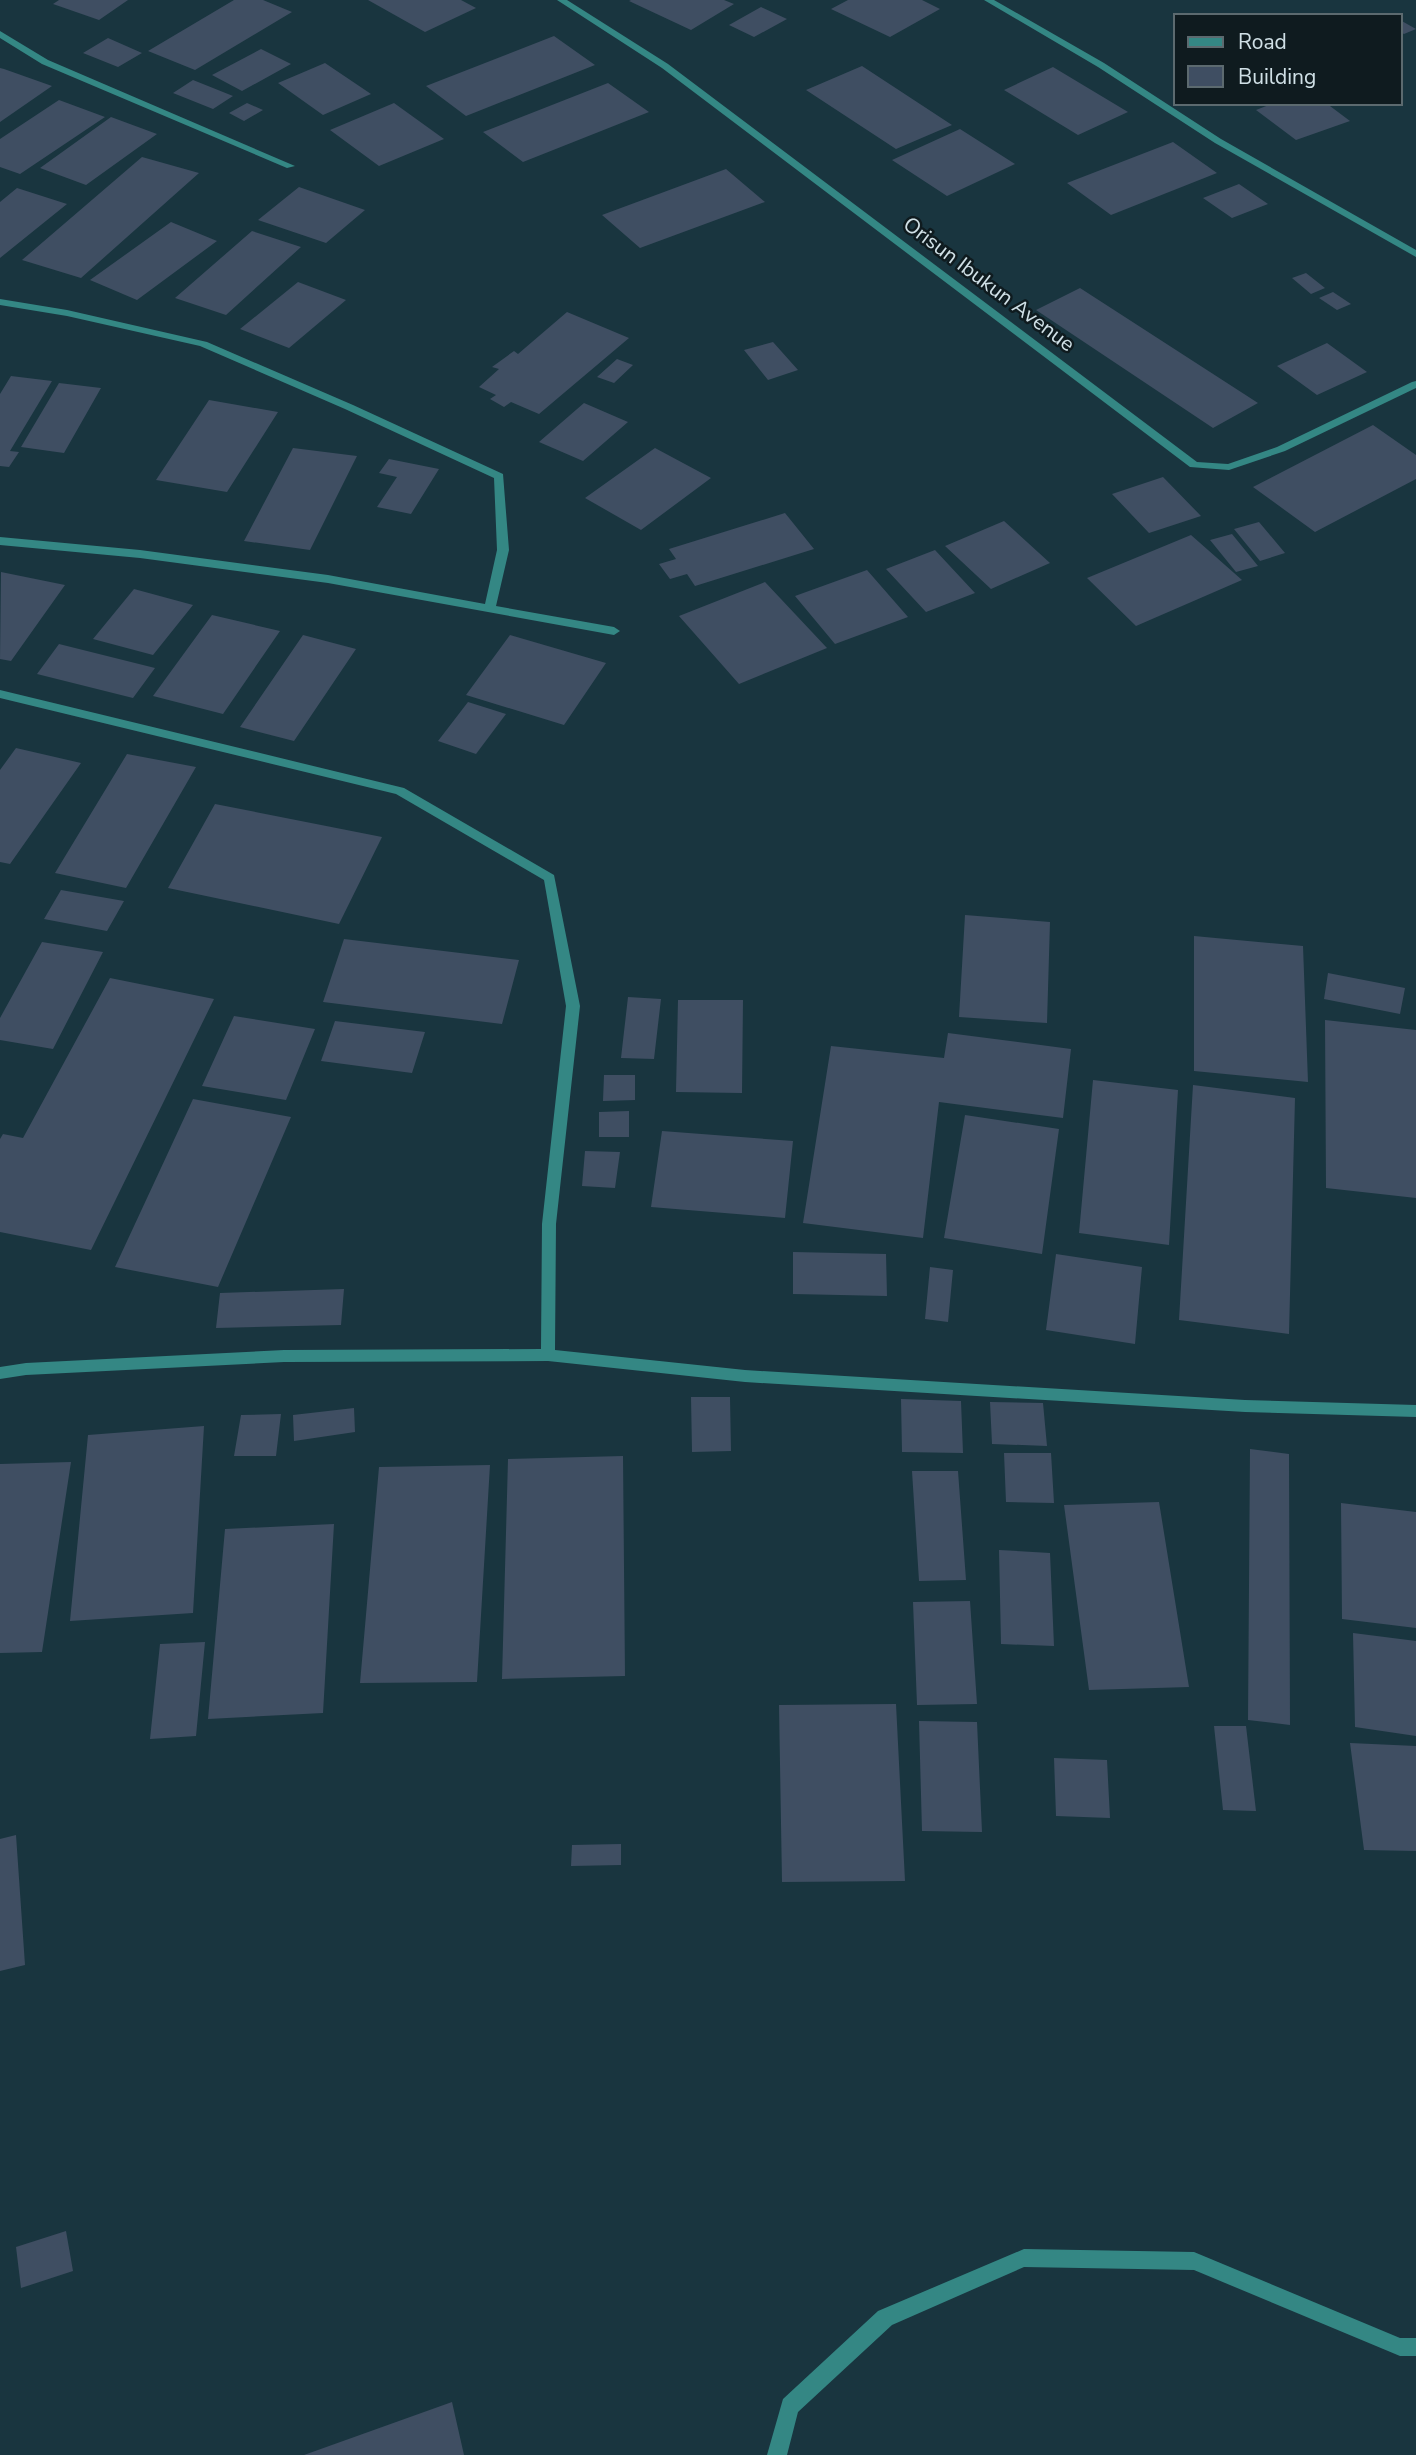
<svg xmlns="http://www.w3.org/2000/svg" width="1416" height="2455" font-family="'Nunito Sans',sans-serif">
<rect width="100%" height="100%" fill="#19353f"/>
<!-- building -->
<path fill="#3f4e62" d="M59 0H128L99 20 53 4Z
M234 0H263L292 12 195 70 148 51Z
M368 0H461L476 8 425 32Z
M631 0H724L734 4 691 30 629 1Z
M848 0H922L940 9 890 37 831 9Z
M761 7 787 19 754 37 729 25Z
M1400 20 1416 29 1404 34 1400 32Z
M554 36 595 65 466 116 426 86Z
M108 38 142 53 118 67 83 53Z
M261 49 291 64 242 91 212 75Z
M325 63 371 94 323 115 278 83Z
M862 66 952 125 896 149 806 90Z
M1053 67 1128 112 1078 135 1004 90Z
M0 68 4 69 52 86 0 122Z
M193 80 233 96 213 109 173 93Z
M608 83 649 112 523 162 483 132Z
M59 100 105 117 20 174 0 167V139Z
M247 103 263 110 244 121 229 113Z
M394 103 444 139 379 166 330 130Z
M1274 103H1326L1350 121 1296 140 1256 110Z
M111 117 157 134 86 185 40 168Z
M960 129 1015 164 947 196 892 160Z
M1173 142 1217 173 1111 215 1067 183Z
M142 157 199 173 81 278 22 260Z
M726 169 765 202 640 248 602 215Z
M1239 184 1268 204 1232 218 1203 198Z
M299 187 365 210 326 243 258 220Z
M17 188 67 204 0 258V202Z
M171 222 217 241 137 300 90 280Z
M252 231 301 247 226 315 175 298Z
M1306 273 1325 288 1311 294 1292 278Z
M298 282 346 300 289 348 240 329Z
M1080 288 1258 403 1213 428 1036 310Z
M1333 292 1351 304 1337 310 1319 298Z
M567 312 629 338 539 414 511 402 504 407 490 399 496 395 479 387 499 369 492 367 514 351 518 354Z
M773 342 798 370 768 380 744 350Z
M1327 343 1367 372 1317 395 1277 366Z
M617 359 633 365 614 383 597 377Z
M11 376 52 381 10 451 19 452 9 467 0 466V394Z
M59 383 101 388 64 453 21 447Z
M209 400 278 412 227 492 156 480Z
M584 403 628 422 583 461 539 442Z
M1373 425 1416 455V479L1315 532 1253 487Z
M293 448 357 456 310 550 244 541Z
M655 448 711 478 641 530 585 498Z
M389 459 439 469 411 514 377 507 397 477 379 473Z
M1163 477 1201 516 1149 533 1112 494Z
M785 513 814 549 695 586 687 574 670 579 659 564 676 559 669 549Z
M1004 521 1050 563 991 589 945 546Z
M1259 522 1285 553 1260 561 1234 529Z
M1232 534 1258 566 1236 572 1210 540Z
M1191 535 1242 580 1136 626 1087 578Z
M935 550 975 593 926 612 886 569Z
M867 570 908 617 835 644 795 596Z
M1 572 65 585 11 661 0 659Z
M765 582 827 648 739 684 679 616Z
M134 589 193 605 153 655 93 639Z
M212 615 280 631 223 714 153 696Z
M303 635 356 649 294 741 240 727Z
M510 635 606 663 564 725 466 695Z
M59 644 155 668 133 698 37 674Z
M468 702 506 714 476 754 438 741Z
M16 748 81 763 10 864 0 862V770Z
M127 754 196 767 126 888 55 873Z
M215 804 382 837 339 924 168 888Z
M61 890 124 901 107 931 44 919Z
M965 915 1050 922 1047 1023 959 1017Z
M1194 936 1303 946 1308 1082 1194 1071Z
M344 939 519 960 502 1024 323 1002Z
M42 942 103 952 53 1049 0 1040V1018Z
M1328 973 1405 988 1400 1014 1324 999Z
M110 978 214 999 91 1250 0 1232V1139L3 1134 23 1138Z
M628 997 661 999 654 1059 621 1058Z
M678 1000H743L742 1093 676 1092Z
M234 1016 315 1029 286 1100 202 1086Z
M1325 1020 1416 1030V1198L1326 1188Z
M335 1021 425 1032 412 1073 321 1061Z
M948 1033 1071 1049 1063 1118 939 1102 923 1238 803 1223 831 1046 944 1058Z
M604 1075H635V1100L603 1101Z
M1093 1080 1178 1090 1169 1245 1079 1233Z
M1193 1085 1295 1098 1289 1334 1179 1320Z
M193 1099 291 1117 218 1287 115 1267Z
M629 1111V1137H599V1112Z
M965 1115 1059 1129 1042 1254 944 1238Z
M662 1131 793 1141 785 1218 651 1207Z
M585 1151 620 1152 615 1188 582 1186Z
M793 1252 886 1254 887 1296 793 1294Z
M1056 1254 1142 1267 1135 1344 1046 1330Z
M930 1267 953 1270 948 1322 925 1319Z
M344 1289 341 1325 216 1328 220 1293Z
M691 1397H730L731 1451 692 1452Z
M901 1399 961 1401 963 1453 902 1452Z
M990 1402 1043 1403 1047 1446 992 1444Z
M354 1408 355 1432 294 1441 293 1415Z
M281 1414 276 1456H234L241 1415Z
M204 1426 193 1613 70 1621 88 1435Z
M1250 1449 1289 1454 1290 1725 1248 1720Z
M1004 1453H1051L1054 1503 1006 1502Z
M623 1456 625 1676 502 1679 508 1459Z
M71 1462 42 1652 0 1653V1464Z
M490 1465 477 1682 360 1683 379 1467Z
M912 1471H958L966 1580 919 1581Z
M1159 1502 1189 1687 1089 1690 1064 1505Z
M1341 1503 1416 1512V1628L1342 1619Z
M334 1524 323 1713 208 1719 225 1529Z
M999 1550 1050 1553 1054 1646 1001 1644Z
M970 1601 977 1704 917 1705 913 1602Z
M1353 1633 1416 1641V1736L1355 1727Z
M205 1642 196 1736 150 1739 160 1644Z
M896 1704 905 1881 782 1882 779 1705Z
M919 1721 977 1722 982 1832 922 1831Z
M1214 1726H1246L1256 1811 1223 1810Z
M1350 1743 1416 1746V1851L1364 1850Z
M1054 1758 1107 1760 1110 1818 1056 1816Z
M16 1835 25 1965 0 1971V1839Z
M621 1844V1865L571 1866 572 1845Z
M66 2231 73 2271 21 2288 16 2247Z
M452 2402 464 2455H304Z"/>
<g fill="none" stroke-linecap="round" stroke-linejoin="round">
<!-- minor -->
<path fill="#348784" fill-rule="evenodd" d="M557 0H567L668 64 1197 462 1228 464 1277 447 1412 382 1416 381V388L1285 451 1229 470 1190 467 662 68Z
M984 0H994L1104 63 1221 139 1416 250V257L1215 143 1098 67Z
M0 31 48 60 295 166 287 168 42 64 0 38Z
M0 299 67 310 207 342 353 405 503 474 509 550 496 606 614 627 620 631 614 635 328 583 140 558 0 545V537L140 550 328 575 485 604 497 550 494 478 345 409 200 346 67 316 0 305Z
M0 690 404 788 554 875 580 1006 556 1224 555 1350 745 1370 1245 1400 1416 1405V1417L1245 1412 745 1382 548 1361 284 1362 26 1375 0 1379V1367L26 1363 284 1350 541 1349 542 1224 566 1006 544 880 396 794 0 698Z
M1024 2249 1194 2252 1400 2338H1416V2356H1400L1194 2270 1024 2267 892 2325 798 2412 787 2455H767L783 2399 878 2311Z"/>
</g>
<g text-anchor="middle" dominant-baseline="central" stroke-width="5" stroke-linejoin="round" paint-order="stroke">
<!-- far-street labels -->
<g font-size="21" fill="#d0e0e6" stroke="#0f1b1f">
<text transform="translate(989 284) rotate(37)">Orisun Ibukun Avenue</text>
</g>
</g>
<!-- legend -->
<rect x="1174" y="14" width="228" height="91" fill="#0f1b1f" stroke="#5c6a6f" stroke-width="2"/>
<rect x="1188" y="37" width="35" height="10" fill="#348784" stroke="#5c6a6f" stroke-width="2"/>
<text x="1238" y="49" font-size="21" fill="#d0e0e6">Road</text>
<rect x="1188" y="66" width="35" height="21" fill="#3f4e62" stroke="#5c6a6f" stroke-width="2"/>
<text x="1238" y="84" font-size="21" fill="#d0e0e6">Building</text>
</svg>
